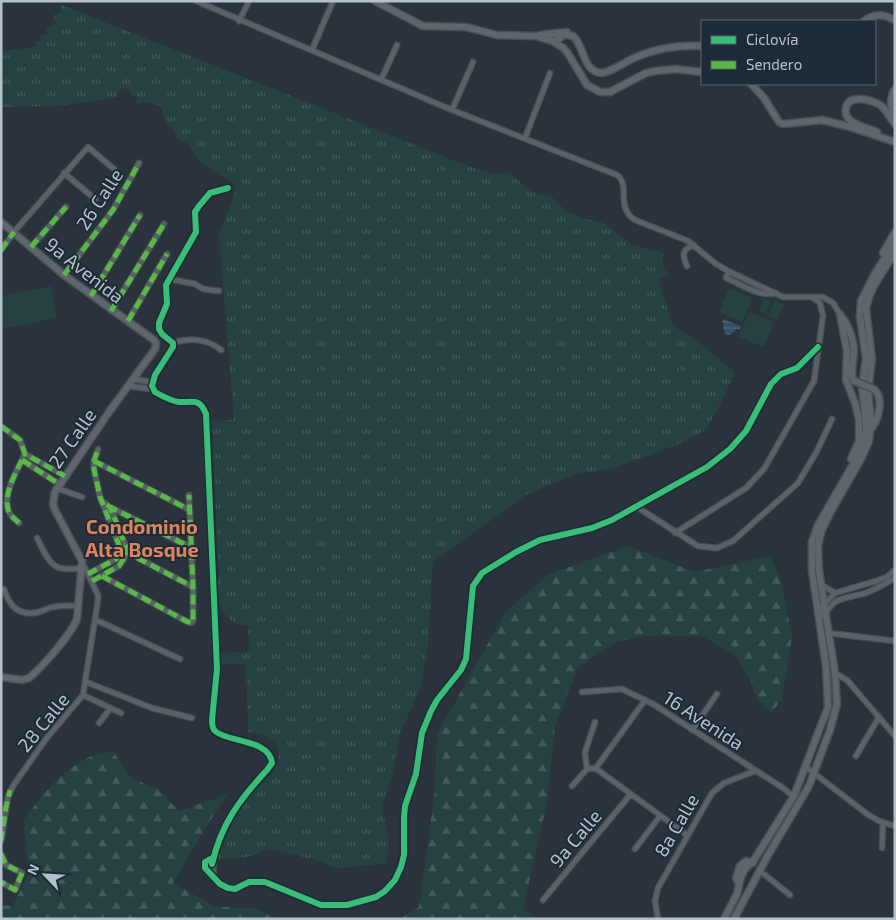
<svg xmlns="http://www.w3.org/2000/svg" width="896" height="920" font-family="'Exo 2',sans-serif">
<defs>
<pattern id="grass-tufts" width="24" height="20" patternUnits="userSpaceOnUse" patternTransform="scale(1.25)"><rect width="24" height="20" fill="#264141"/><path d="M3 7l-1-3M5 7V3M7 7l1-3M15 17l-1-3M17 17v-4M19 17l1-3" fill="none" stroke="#435b5b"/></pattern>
<pattern id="forest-firs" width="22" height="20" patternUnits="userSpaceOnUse" patternTransform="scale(1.25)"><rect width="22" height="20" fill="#264141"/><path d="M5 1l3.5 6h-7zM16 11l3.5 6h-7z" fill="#435b5b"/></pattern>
<pattern id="water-rules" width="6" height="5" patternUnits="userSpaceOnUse" patternTransform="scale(1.25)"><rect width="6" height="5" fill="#345066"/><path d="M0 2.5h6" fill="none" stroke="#4f677b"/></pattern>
</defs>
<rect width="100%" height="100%" fill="#2a333b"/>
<!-- grass -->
<path fill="url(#grass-tufts)" d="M59 4 468 166 494 174 509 172 532 192 552 197 566 211 582 218 604 223 632 245 663 253 662 264 668 275 658 279 673 326 697 341 735 372 720 405 706 430 677 445 611 469 579 473 530 493 433 561 428 645 420 690 401 731 392 777 382 806 389 842 386 864 336 868 317 860 270 849 248 857 217 860C225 841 232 821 243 804 254 787 291 767 275 744 269 735 258 733 248 732L246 664H219V653L249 652 248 625C244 625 240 625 236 623 224 619 215 598 217 586 218 577 222 573 218 563L212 421 234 420 219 235 235 192 233 182C215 172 197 163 189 144L176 138 175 131C166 125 162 119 162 107 152 103 146 101 135 104L138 97 131 95 130 90 124 88 118 90V97L58 106 1 107V51L36 47 35 42 41 41 40 36 47 34 46 28 56 24 53 15 61 12Z"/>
<!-- forest -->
<path fill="url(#forest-firs)" d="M628 546 695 572 770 556 781 580 792 637 782 699 771 713 756 697 750 678 736 656 702 636H644L617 642 578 667 555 726 547 803 523 909 539 919H400L419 907 435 790 437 734 505 613 547 575Z
M113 751 131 778 158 789 179 811 228 794 205 828 173 883 214 906 256 909 280 919H1V905L13 906 28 874 24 820C41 796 60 772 87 758 95 754 105 753 113 751Z"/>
<!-- park -->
<path fill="#264141" d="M51 286 57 318 1 329V296Z
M729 288 752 298 743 322 719 313Z
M764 299 771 302 766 314 759 311Z
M775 300 784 304 777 320 768 316Z
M749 312 774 322 764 347 738 337Z"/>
<!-- water -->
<path fill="url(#water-rules)" d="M723 319 741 326 740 330 736 329 734 332 729 335 725 334 723 327 724 324 722 323Z"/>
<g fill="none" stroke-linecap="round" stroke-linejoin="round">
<defs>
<path id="street" d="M196 1 452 110 617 175C631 185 615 207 635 220L688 241 716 264 730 272 783 297H823L833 303 840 314
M239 21 249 1
M312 50 333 1
M381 80 397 45
M452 110 473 62
M525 138 550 73
M64 173 95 199
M31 247 66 207
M1 250 14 232 88 147 114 169
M687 266C682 255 682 249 694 245
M730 272 727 275 726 278C740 284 761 298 776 293
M64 275 113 210 139 163
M169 279 195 284 203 289 219 291
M91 296 140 215
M111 311 164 224
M128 321 167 254
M173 343C189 337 208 339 221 350
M133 379 152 382
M128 386 152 389
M1 426 20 440 25 454 65 476
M22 460 59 484
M94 461 190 510
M56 488 82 497
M110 507 192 548
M637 507 698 546 717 548 733 541 798 483 817 451 832 419
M19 523C16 520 12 517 10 514 0 497 18 469 25 454
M675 533 746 488 764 469 814 381 823 316 820 303 813 298
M37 538C49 561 51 573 81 568
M125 551 193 587
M88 574 116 559 121 550 100 497 94 469V461L98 449
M102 576 186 621 191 623 193 621V587L189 495
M92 581 119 566 128 552 110 507 102 501
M820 584 835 593
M4 589C9 606 19 617 39 612 44 611 48 607 54 607 62 605 70 606 78 606
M826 614C833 596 850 598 866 593 876 589 885 584 895 578
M821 616 823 605 835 593 876 581 887 577 895 570
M96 620 180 659
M828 633 895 641
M835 673 847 680 895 736
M86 682 152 708 192 718
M582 692 622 689 653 704 783 788 794 797
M83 695 121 713
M99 723 110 709
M692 730 717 694
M856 756 879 717
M806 767 867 814 879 821 895 826
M596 768 645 700
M587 769 593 768 598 770 687 835
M587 769 585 752 595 722
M572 786 587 769
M1 841 8 797 13 786 46 739 83 695 98 600V595L82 562
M882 848 883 822
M635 849 660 816
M1 854 6 865 22 873 15 890 1 882
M214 857 205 862V868L220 884 228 888 235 889 249 882H265L321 905H347L376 897 385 891 395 880 401 867 404 855V817L405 806 416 774 422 733 431 711 437 700 461 670 466 659 473 586 482 573 516 552 540 540 592 528 612 520 707 467 730 449 746 431 771 384 781 374 797 368 818 347
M760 871 790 895
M214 877C209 835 241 798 267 770L272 763C270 739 226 742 215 731 212 728 212 724 212 720L217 669 206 414C199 397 193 403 179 402 171 401 162 396 155 392L152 386 155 375 173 347V343L162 334 159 329V323L167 304 166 285 196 232 195 212 199 206 210 193 228 188
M543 900 630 795
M658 919 655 901 658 888 712 793 724 783 755 771"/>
<path id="secondary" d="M375 1 423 26 466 27 497 35 536 36 552 41 562 47 567 52 587 85 600 92H610L646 73 655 71 675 69 702 72
M864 21C875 13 883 14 895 20
M540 35 567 32
M552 41 558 40 564 34 573 36C585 46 582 72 602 73 613 71 623 63 634 58 656 48 678 45 702 46
M751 84 764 98 779 122 783 124 822 120 847 126 895 142
M895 89C889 99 890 107 895 116
M877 132C868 128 855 126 849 119 846 116 845 112 846 108 849 93 871 100 880 105 886 109 890 118 895 124
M1 222 64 275 154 340 156 343 155 349 109 412 55 492 53 504 55 510 82 561 77 619C70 636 43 666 29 678L22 680 1 677
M883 253 895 232
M840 314 847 351 846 380 855 403 859 420V441L851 459
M841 316C849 325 854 341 854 353 853 362 850 374 854 381
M872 428C879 418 885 395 872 388
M739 884 736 878 740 866 746 861 753 863
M724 919 737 894 741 877 745 869 754 860 794 796 828 707 826 666 812 571V542L818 525 855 461 864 442 866 426 862 386 866 359 860 317 861 301 874 275 895 242
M734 919 767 857 809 786 830 730 837 704 835 673 819 571 818 546 821 532 830 513 861 459 869 441 871 420 868 391 872 359 866 309C869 289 884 270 895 253"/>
</defs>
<!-- street casing -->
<use href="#street" stroke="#484f55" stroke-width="7"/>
<!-- secondary casing -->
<use href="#secondary" stroke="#484f55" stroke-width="9"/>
<!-- street -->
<use href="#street" stroke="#5a6268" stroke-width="4.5"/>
<!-- secondary -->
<use href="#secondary" stroke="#5e656d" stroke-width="6"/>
<defs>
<path id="secondary-bridge" d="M854 381 872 388"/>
</defs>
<!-- secondary-bridge casing -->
<use href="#secondary-bridge" stroke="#484f55" stroke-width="9" stroke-linecap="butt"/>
<!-- secondary-bridge -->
<use href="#secondary-bridge" stroke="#5e656d" stroke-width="6"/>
<!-- quiet -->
<path stroke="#58b947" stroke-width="5" stroke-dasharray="10 5" stroke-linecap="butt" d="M31 247 66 207
M1 250 14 232
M64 275 113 210 139 163
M91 296 140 215
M111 311 164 224
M128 321 167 254
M1 426 20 440 25 454 65 476
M22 460 59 484
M94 461 190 510
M108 508 110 507 192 548
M19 523C16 520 12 517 10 514 0 497 18 469 25 454
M124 551 193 587
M88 574 116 559 121 550 100 497 94 469V461L98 449
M102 576 186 621 191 623 193 621V587L189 495
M92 581 119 566 128 552 110 507 101 501
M1 841 6 807 10 790
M1 854 6 865 22 873 15 890 1 882"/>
<defs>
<path id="cycleway" d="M214 857 205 862V868L220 884 228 888 235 889 249 882H265L321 905H347L376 897 385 891 395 880 401 867 404 855V817L405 806 416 774 422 733 431 711 437 700 461 670 466 659 473 586 482 573 516 552 540 540 592 528 612 520 707 467 730 449 746 431 771 384 781 374 797 368 818 347
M212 864C221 824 240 799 267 770L272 763C270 739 226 742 215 731 212 728 212 724 212 720L217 669 206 414C199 397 193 403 179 402 171 401 162 396 155 392L152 386 155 375 173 347V343L162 334 159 329V323L167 304 166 285 196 232 195 212 199 206 210 193 228 188"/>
</defs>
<!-- cycleway casing -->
<use href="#cycleway" stroke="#1c2b37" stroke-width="9"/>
<!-- cycleway -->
<use href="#cycleway" stroke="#3abd76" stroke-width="6"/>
</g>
<g text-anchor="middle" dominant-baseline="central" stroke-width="4" stroke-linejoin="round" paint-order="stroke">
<!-- street labels -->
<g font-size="19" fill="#b4c0cc" stroke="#1c2b37">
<text transform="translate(99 199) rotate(-57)">26 Calle</text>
<text transform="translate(85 270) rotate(38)">9a Avenida</text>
<text transform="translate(72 438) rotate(-55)">27 Calle</text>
<text transform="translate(704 720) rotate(33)">16 Avenida</text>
<text transform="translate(43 722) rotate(-51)">28 Calle</text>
<text transform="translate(676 825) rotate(-60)">8a Calle</text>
<text transform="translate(575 838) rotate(-50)">9a Calle</text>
</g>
<!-- neighbourhood labels -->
<g font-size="20" font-weight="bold" fill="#de835c" stroke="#1c2b37">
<text x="142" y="526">Condominio<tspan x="142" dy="23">Alta Bosque</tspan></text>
</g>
</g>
<!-- border -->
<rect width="896" height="920" fill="none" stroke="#b4c0cc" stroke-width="5"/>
<!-- legend -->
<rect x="701" y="20" width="175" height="65" fill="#1c2b37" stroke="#596773"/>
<rect x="711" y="36" width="25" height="8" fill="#3abd76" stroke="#596773"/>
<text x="746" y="45" font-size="15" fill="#b4c0cc">Ciclovía</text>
<rect x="711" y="61" width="25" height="8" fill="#58b947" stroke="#596773"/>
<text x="746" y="70" font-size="15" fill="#b4c0cc">Sendero</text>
<!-- north arrow -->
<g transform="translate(45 875) rotate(295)" stroke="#1c2b37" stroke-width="4" paint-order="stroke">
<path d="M0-4L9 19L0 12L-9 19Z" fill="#b4c0cc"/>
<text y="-8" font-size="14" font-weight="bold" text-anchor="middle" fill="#b4c0cc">N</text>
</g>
</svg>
